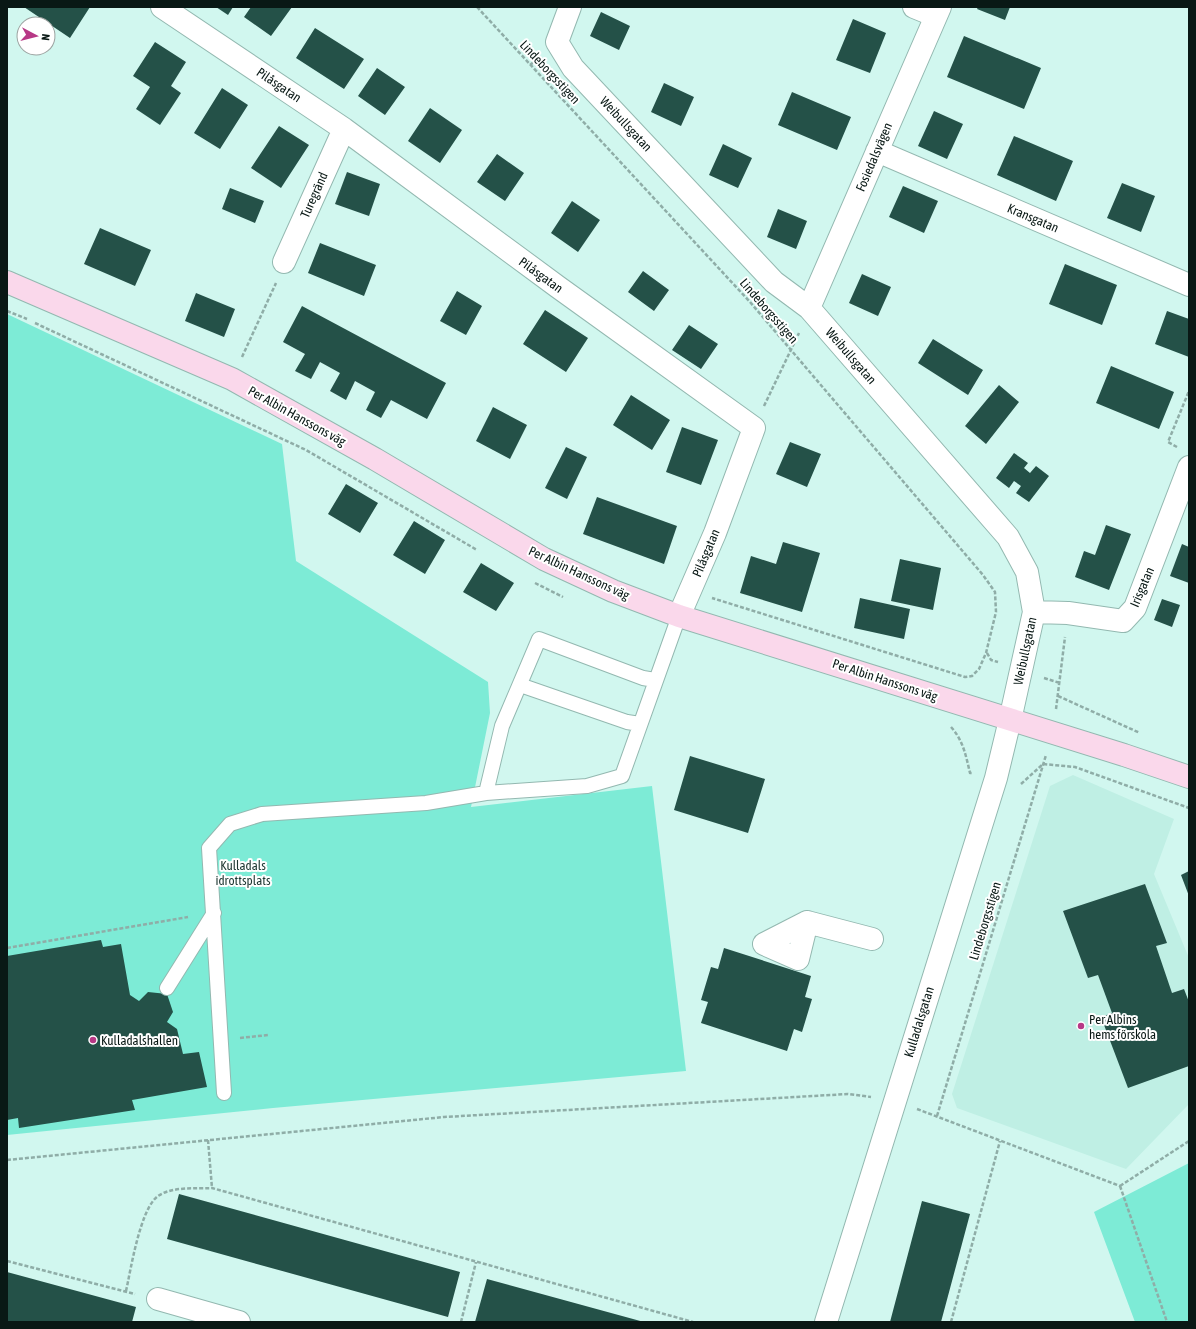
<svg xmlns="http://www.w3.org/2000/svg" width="1196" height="1329" font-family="'Asap Condensed',sans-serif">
<rect width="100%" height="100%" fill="#d1f7ef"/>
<!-- built -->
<path fill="#bfefe4" d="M1073 775 1174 819 1154 874 1189 958V1104L1126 1169 957 1108 952 1094 1050 786Z"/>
<!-- green -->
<path fill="#7debd6" d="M7 314 282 444 296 561 488 682 490 713 471 807 652 786 686 1071 273 1108 7 1135Z
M1189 1163V1322H1135L1094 1212Z"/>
<!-- building -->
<path fill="#245148" d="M24 7H90L70 38Z
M216 7H233L228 15Z
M251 7H292L271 36 244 17Z
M978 7H1010L1005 20 977 9Z
M601 12 630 26 619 50 590 36Z
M853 19 886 33 870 73 836 60Z
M315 28 364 59 344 89 296 58Z
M964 36 1041 68 1024 109 947 77Z
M155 42 186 62 171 86 181 93 160 125 136 109 150 87 133 76Z
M377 68 405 87 385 115 358 96Z
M664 83 694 97 681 126 651 112Z
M222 88 248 105 220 149 194 133Z
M792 92 851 117 837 150 778 125Z
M430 108 462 130 440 163 408 141Z
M934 111 963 124 947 159 918 146Z
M279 126 309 145 281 188 251 168Z
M1014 136 1073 161 1056 201 997 175Z
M723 144 752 158 738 188 709 175Z
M497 154 524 173 505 201 477 182Z
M347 172 380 184 369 216 335 204Z
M1122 183 1155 196 1141 232 1107 218Z
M903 186 938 201 924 233 889 217Z
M230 188 264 201 255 223 222 209Z
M572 201 600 220 578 252 551 233Z
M778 209 807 221 796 249 767 237Z
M100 228 151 250 135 286 84 264Z
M320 243 376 265 364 296 308 273Z
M1065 264 1117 285 1102 325 1049 304Z
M643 271 669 290 654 311 628 292Z
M862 274 891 287 878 316 849 303Z
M457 291 482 306 466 335 440 321Z
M196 293 235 309 224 337 185 321Z
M302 306 446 383 427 419 391 400 381 418 366 410 375 392 355 381 346 400 330 391 340 373 320 362 311 379 295 371 305 354 283 342Z
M545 310 588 338 566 372 523 344Z
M1167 311 1189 319V357L1155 344Z
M689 325 718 344 701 369 672 350Z
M933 339 983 370 968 395 918 363Z
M1111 366 1174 392 1159 429 1096 403Z
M999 385 1019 402 986 444 965 426Z
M631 395 670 420 652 450 613 425Z
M493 407 527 425 510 459 476 441Z
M682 427 718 440 701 485 666 472Z
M790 442 821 454 807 487 776 474Z
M566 447 587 457 567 499 545 488Z
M1014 453 1028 463 1024 468 1030 473 1036 466 1049 476 1029 502 1016 493 1021 486 1014 481 1009 488 996 478Z
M346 484 378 503 360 533 328 514Z
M597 497 677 526 664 564 583 534Z
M414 521 445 540 425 574 393 555Z
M1106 525 1131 534 1109 590 1075 577 1084 551 1095 555Z
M783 542 820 553 802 612 740 593 751 556 776 564Z
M1182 544 1189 547V583L1170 576Z
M900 559 941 568 933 610 891 601Z
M481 563 514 583 496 611 463 592Z
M860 598 910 609 904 639 854 628Z
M1162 599 1180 605 1172 627 1154 620Z
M690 756 765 779 748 833 674 810Z
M1189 871V896L1181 875Z
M1145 884 1167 943 1156 946 1172 993 1184 989 1189 1002V1066L1128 1088 1101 1017 1112 1013 1098 975 1088 978 1063 911Z
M101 940 103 947 121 944 130 995 139 1001 148 992 167 994 173 1012 167 1022 177 1029 183 1054 199 1052 207 1087 132 1100 135 1110 19 1128 18 1118 7 1120V956Z
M724 948 811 976 805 997 812 999 802 1032 794 1029 787 1051 701 1023 708 1002 701 1000 711 967 718 969Z
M179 1194 460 1272 448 1317 167 1239Z
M922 1201 970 1214 941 1322H890Z
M7 1272 136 1307 132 1322H7Z
M487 1279 644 1322H475Z"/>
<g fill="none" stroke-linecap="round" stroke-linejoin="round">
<defs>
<path id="lane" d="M520 685 627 722 640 724
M486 793 502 726 539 639 643 678 655 680
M167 988 214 913
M224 1093 209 848 230 824 262 814 426 803 486 793 587 786 622 776 679 616"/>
<path id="street" d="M162 7 344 129 558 287 754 428 715 533 679 616
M570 7 557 42 573 68 774 282 809 308 1008 537 1027 572 1034 612 1010 720 996 778 826 1322
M914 7 936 16
M877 151 1189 285
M284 262 344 129
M809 308 940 7
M1034 612 1068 613 1123 621 1135 608 1189 467
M807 922 798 959 764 944 807 922 872 939
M158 1299 239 1322"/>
<path id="secondary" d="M7 282 232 379 375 459 544 559 613 591 679 616 1124 755 1189 777"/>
</defs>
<!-- lane casing -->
<use href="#lane" stroke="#93b8b0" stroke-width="16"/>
<!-- street casing -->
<use href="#street" stroke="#93b8b0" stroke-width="24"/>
<!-- secondary casing -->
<use href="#secondary" stroke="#93b8b0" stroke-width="24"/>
<!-- path -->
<path stroke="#8fada7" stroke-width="2.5" stroke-dasharray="4 2" stroke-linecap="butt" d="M477 7 750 302 983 575 995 592 996 612 986 653 979 669 972 676 965 677 712 598
M530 65 539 58
M7 311 27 319
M35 323 306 450 477 550
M242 357 276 283
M764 406 799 333
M1177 447 1168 442 1189 391
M535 583 563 597
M987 653 991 660 998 662
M1044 678 1060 683
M1058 696 1140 733
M1056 709 1065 637
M951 727C963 740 966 756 970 773H972
M1021 784 1043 764 1075 767 1189 808
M7 948 188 917
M240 1038 268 1035
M917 1109 1120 1186
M937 1116 1046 755
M208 1140 212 1188
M7 1160 444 1117 848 1094 871 1097
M1120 1186 1167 1322
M1120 1186 1189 1141
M7 1261 135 1294
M126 1291C131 1269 140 1209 158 1196 173 1186 195 1189 212 1188L693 1322
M461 1322 476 1262
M951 1322 1000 1141"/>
<!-- lane -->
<use href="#lane" stroke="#fff" stroke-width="14"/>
<!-- street -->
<use href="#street" stroke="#fff" stroke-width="22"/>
<!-- secondary -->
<use href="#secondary" stroke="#fad8eb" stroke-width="22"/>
</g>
<!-- markers -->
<g fill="#b73886" stroke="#fff" stroke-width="1.5">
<circle cx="1081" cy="1026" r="4"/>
<circle cx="93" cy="1040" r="4"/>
</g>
<g text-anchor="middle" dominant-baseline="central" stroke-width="4" stroke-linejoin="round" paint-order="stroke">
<!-- street labels -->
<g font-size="13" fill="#091815" stroke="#fff">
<text transform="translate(550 72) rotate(47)">Lindeborgsstigen</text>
<text transform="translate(279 85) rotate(34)">Pilåsgatan</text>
<text transform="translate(626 124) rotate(47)">Weibullsgatan</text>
<text transform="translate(874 157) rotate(-67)">Fosiedalsvägen</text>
<text transform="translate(314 195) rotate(-66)">Turegränd</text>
<text transform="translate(1033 218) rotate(23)">Kransgatan</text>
<text transform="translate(541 275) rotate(36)">Pilåsgatan</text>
<text transform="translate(769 311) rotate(49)">Lindeborgsstigen</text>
<text transform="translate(851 356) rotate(49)">Weibullsgatan</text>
<text transform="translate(297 416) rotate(29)">Per Albin Hanssons väg</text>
<text transform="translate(706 553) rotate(-67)">Pilåsgatan</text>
<text transform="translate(579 573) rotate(25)">Per Albin Hanssons väg</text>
<text transform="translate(1142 587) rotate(-67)">Irisgatan</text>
<text transform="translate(1025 651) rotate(-78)">Weibullsgatan</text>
<text transform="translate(885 680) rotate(18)">Per Albin Hanssons väg</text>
<text transform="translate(985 921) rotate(-73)">Lindeborgsstigen</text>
<text transform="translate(919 1022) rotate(-73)">Kulladalsgatan</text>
</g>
<!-- park labels -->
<g font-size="13" fill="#203934" stroke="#fff">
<text x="243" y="865">Kulladals<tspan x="243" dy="15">idrottsplats</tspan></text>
</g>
<!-- poi labels -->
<g font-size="13" fill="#091815" stroke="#fff" text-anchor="start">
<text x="1089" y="1019">Per Albins<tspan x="1089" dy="15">hems förskola</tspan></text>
<text x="101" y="1040">Kulladalshallen</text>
</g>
</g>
<!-- border -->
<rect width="1196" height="1329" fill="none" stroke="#091815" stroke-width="16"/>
<!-- north arrow -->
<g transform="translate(36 36) rotate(97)"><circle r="19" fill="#ffffff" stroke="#9da3a1"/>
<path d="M0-3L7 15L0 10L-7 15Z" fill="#b73886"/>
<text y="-6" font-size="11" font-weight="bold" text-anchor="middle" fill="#091815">N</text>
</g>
</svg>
